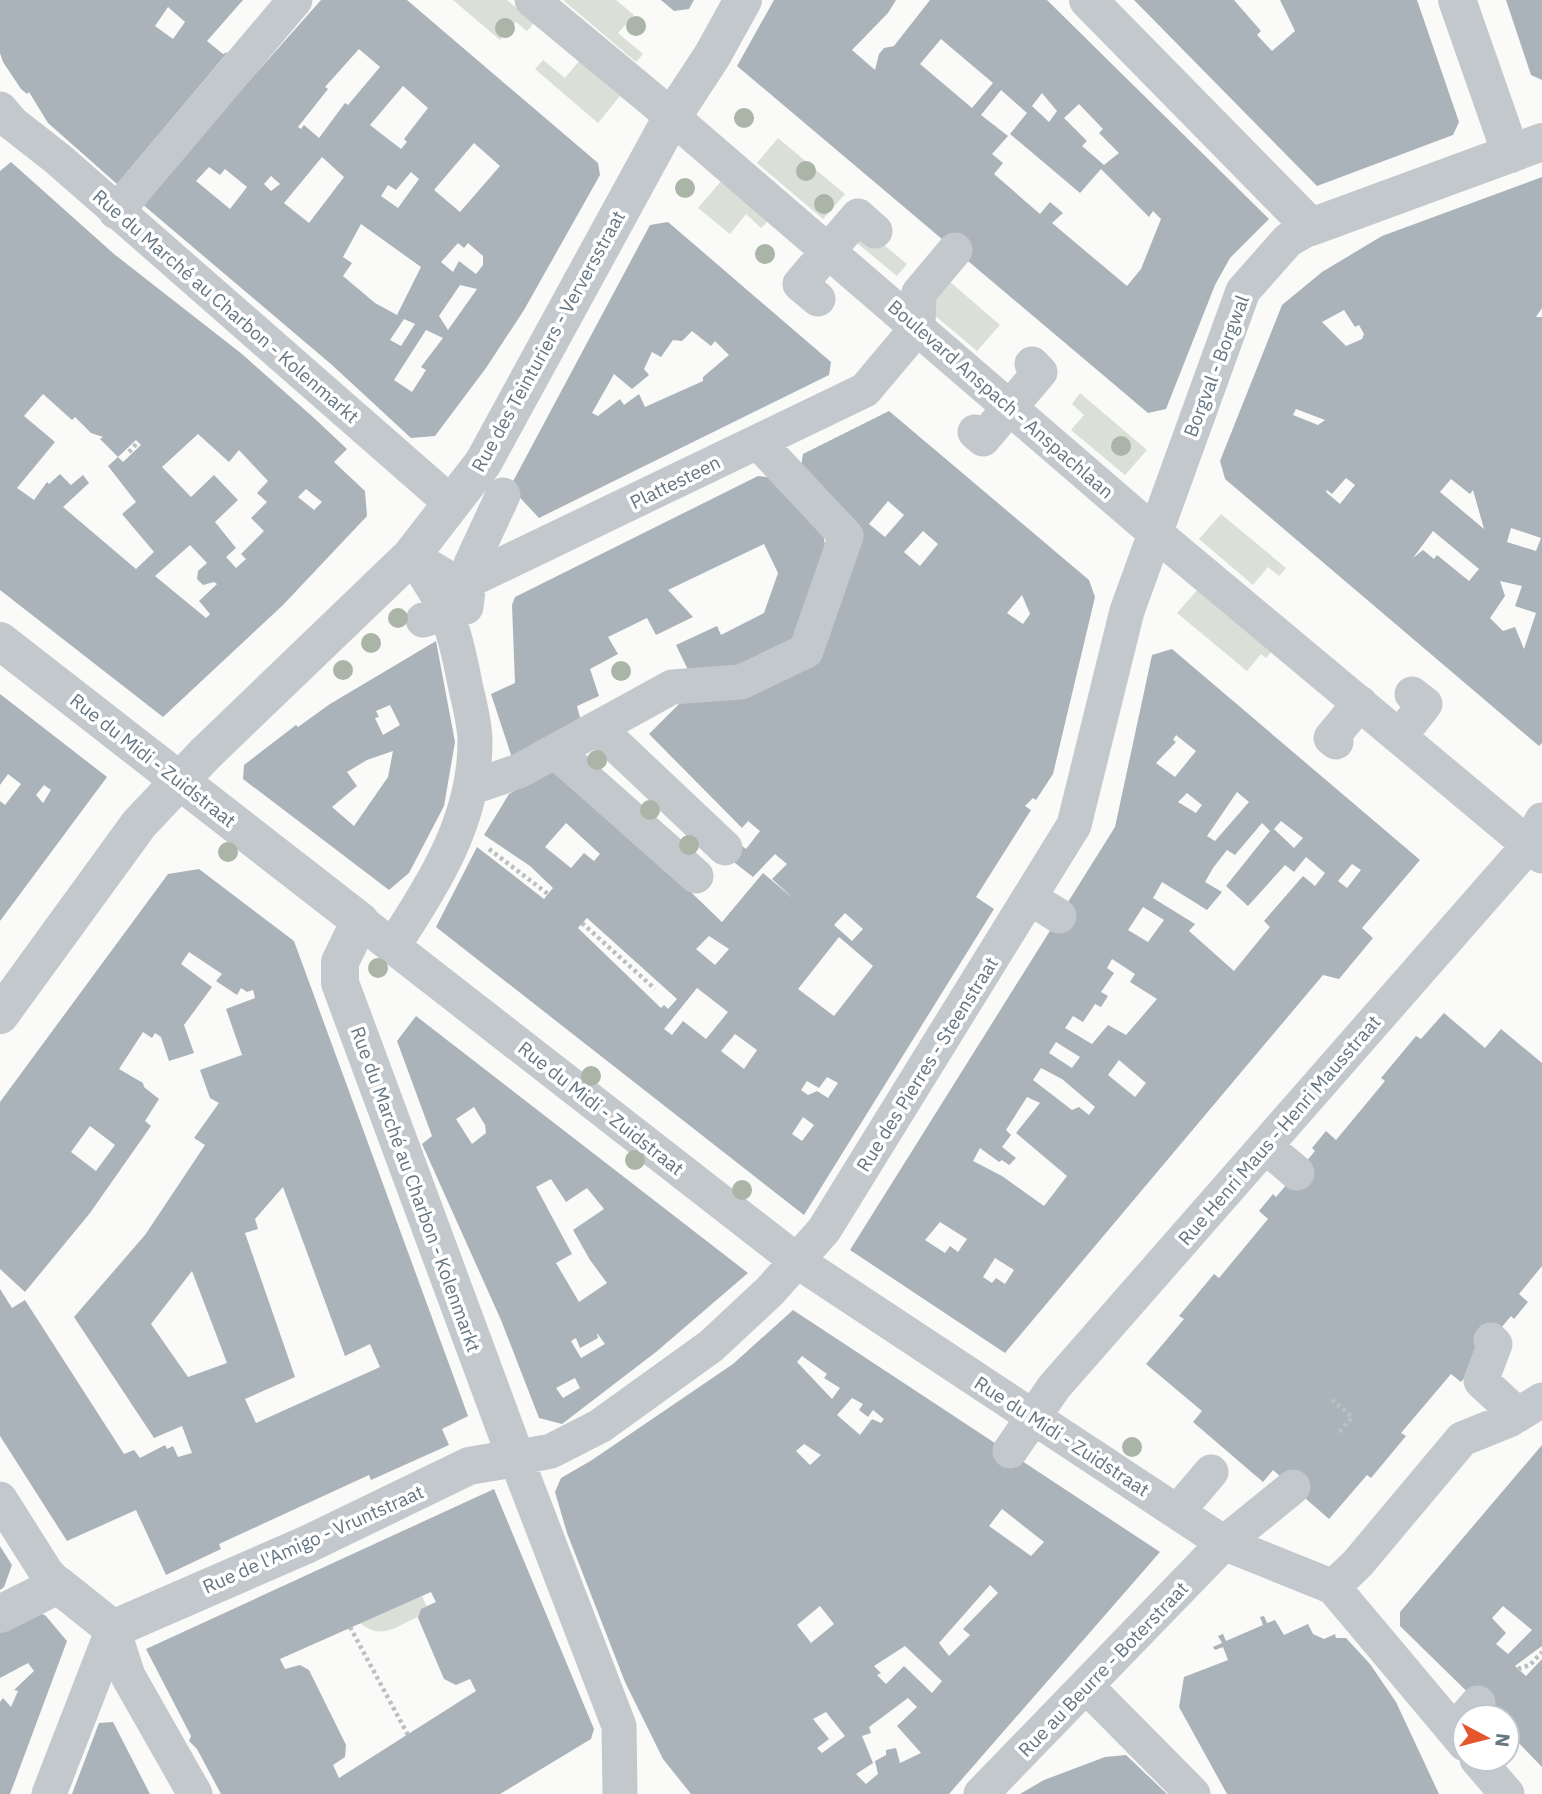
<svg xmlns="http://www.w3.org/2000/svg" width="1542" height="1794" font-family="'IBM Plex Sans',sans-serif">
<rect width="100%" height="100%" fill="#fafaf8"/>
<!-- green -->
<path fill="#dadfd7" d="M453 0H507L534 23 527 31 516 22 500 40Z
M563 0H616L634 15 618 33 643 54 636 62Z
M543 60 565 78 579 61 620 96 598 123 535 69Z
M778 138 845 194 823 219 757 163Z
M722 180 768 221 761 228 746 214 730 234 698 208Z
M868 232 907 264 897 276 857 243Z
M949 281 1000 325 977 351 926 308Z
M1080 393 1147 450 1125 475 1071 430 1084 415 1072 404Z
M1221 514 1286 568 1279 576 1268 567 1253 585 1199 539Z
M1199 588 1273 650 1266 658 1261 654 1247 671 1177 613Z
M422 1596 434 1623 418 1617C396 1626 382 1641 360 1623Z"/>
<!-- building -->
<path fill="#aab3b9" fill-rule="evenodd" d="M0 0H243L207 41 223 54 228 52 117 184 48 123 29 92 27 94 21 89 3 62 0 53ZM168 7 185 22 173 39 155 26Z
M321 0H407L598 163 600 175 524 310 486 368 435 436 411 438 332 365 141 203ZM359 49 380 67 348 105 345 103 319 138 304 125 301 129 298 127 328 89 325 87ZM403 86 428 108 404 139 407 142 401 149 370 125ZM474 143 500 166 460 212 434 190ZM322 157 344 177 309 223 284 203ZM209 167 220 175 225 169 247 187 230 209 196 181ZM411 172 419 179 398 208 381 196 388 185 396 190ZM271 176 280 184 271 191 264 184ZM361 224 421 267 397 315 375 303 343 276 352 263 343 257ZM458 243 464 248 468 243 483 256V265L476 274 459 261 453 272 441 262ZM460 285 477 289 448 330 439 316ZM404 319 415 324 401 346 390 340ZM426 330 443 338 421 367 426 370 412 392 394 380Z
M661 0H694L689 9 674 11Z
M774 0H896L888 13 852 50 875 70 879 54 884 48 894 46 930 0H1047L1269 219 1230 258 1215 285 1166 409 1148 413 737 66ZM941 39 993 83 972 108 920 64ZM1001 90 1027 113 1010 134 1080 193 1101 169 1149 217 1153 211 1161 219 1141 269 1127 286 1052 223 1063 213 1050 202 1040 214 994 174 1003 163 992 154 1008 136 981 115ZM1042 93 1057 111 1049 122 1032 106ZM1079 104 1103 129 1099 133 1119 153 1104 165 1082 146 1087 141 1064 118Z
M1134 0H1234L1261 31 1257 35 1272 51 1295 31 1280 0H1417L1459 122 1453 135 1317 186Z
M1506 0H1542V80L1531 75Z
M11 162 114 254 242 354 314 418 347 449 334 462 365 491 367 516 283 605 163 717 0 590V171ZM43 394 72 420 75 417 91 433 103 437 100 439 118 457 108 466 136 502 122 514 154 552 136 569 63 507 89 483 83 475 71 485 60 474 49 484 47 482 34 500 17 488 55 442 24 416ZM198 434 229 462 239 450 268 481 257 493 267 502 251 518 264 531 241 554 246 559 236 568 226 557 236 548 215 522 238 500 214 475 191 497 162 467ZM136 440 141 445 123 462 118 457ZM306 489 322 502 314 510 298 497ZM190 545 207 563 198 571 197 579 203 585 214 582 217 584 199 601 210 614 206 618 155 576Z
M1542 177V308L1536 317H1542V743L1539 746 1225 479 1220 461 1282 305 1322 272 1382 236ZM1344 310 1355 327 1359 325 1364 334 1362 339 1346 346 1322 322ZM1296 409 1325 420 1318 425 1293 415ZM1346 478 1355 485 1340 504 1326 492 1327 490 1332 494ZM1451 479 1470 494 1473 490 1484 529 1440 492ZM1511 528 1541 538 1536 551 1507 542ZM1433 531 1479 569 1469 581 1437 555 1434 559 1423 550 1413 558ZM1500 581 1522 586 1515 606 1536 613 1524 649 1515 627 1503 631 1490 618 1505 596Z
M668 222 831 362 829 375 539 518 510 487 650 225ZM692 331 711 346 715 341 729 355 703 377V381L645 407 639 394 624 405 620 399 598 416 592 413 614 374 632 389 649 375 644 369 652 352 661 357 673 340 682 341Z
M889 411 1089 580 1095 597 1053 774 1036 800 1033 798 1025 806 1031 810 976 897 994 909 804 1215 436 927 477 847 544 899 553 888 530 866 484 835 509 794 552 768 646 849 722 922 763 873 795 900 772 879 787 864 775 854 753 877 721 852 732 838 746 849 760 831 748 821 742 828 649 734 685 698 815 657 861 532 800 472 803 454ZM888 501 904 515 885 537 869 524ZM923 531 938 544 920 566 904 552ZM1022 595 1030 614 1023 624 1007 613ZM566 823 600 854 594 861 584 853 571 868 545 847ZM845 913 863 929 852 941 834 925ZM587 918 677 999 668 1009 664 1005 661 1008 580 930 578 928ZM709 936 729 949 715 965 696 949ZM839 937 873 966 834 1016 798 989ZM697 988 728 1012 706 1039 683 1021 672 1035 664 1029ZM735 1034 757 1050 744 1069 721 1051ZM827 1077 838 1083 828 1098 817 1091 808 1095 801 1090 807 1081 819 1088ZM803 1117 814 1125 802 1141 792 1134Z
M758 476 774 478 822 527 827 556 796 642 736 671 690 674 676 645 717 626 721 635 764 613 778 573 764 544 668 590 693 617 656 635 647 618 608 637 618 654 590 669 599 696 577 706 582 725 514 764 491 694 515 683 512 605 515 597Z
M436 641 455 742 444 806 409 873 389 890 243 779 244 765 296 725 298 727 330 704ZM390 705 400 725 383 735 375 718 379 717 376 711ZM393 751 388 777 354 826 332 807 357 786 347 772 367 760Z
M1172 649 1420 860 1362 928 1373 938 1339 979 1323 975 1005 1353 850 1250 1115 827 1152 655ZM1176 735 1196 751 1175 777 1156 763 1176 742 1173 740ZM1237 792 1249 802 1215 841 1207 836ZM1187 793 1202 805 1196 813 1178 802ZM1281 821 1303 838 1294 848 1274 829ZM1262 823 1270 831 1226 886 1248 906 1285 865 1294 872 1306 857 1325 873 1315 886 1303 876 1264 921 1270 927 1234 971 1189 931 1195 924 1153 898 1162 882 1207 910 1222 892 1205 882 1213 868 1227 850 1235 855ZM1352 864 1361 870 1347 888 1338 881ZM1143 907 1164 920 1148 942 1128 930ZM1112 959 1135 974 1130 982 1157 999 1126 1035 1108 1025 1092 1044 1065 1028 1073 1016 1083 1022 1095 1004 1101 1007 1108 996 1101 992 1114 973 1107 968ZM1056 1042 1080 1057 1072 1068 1049 1053ZM1119 1060 1146 1083 1135 1097 1108 1075ZM1041 1068 1062 1079 1095 1107 1089 1115 1079 1107 1072 1110 1033 1080ZM1027 1097 1040 1103 1016 1133 1067 1176 1044 1206 1002 1176 973 1161 980 1148 999 1162 1002 1160 1009 1165 1016 1158 1002 1147 1011 1135 1006 1130ZM940 1222 967 1239 958 1252 950 1246 945 1253 925 1240ZM995 1258 1014 1270 1005 1284 996 1278 992 1283 983 1277Z
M0 694 107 777 0 921V801L5 805 21 784 8 774 0 785ZM44 785 51 790 43 803 36 795Z
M199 869 294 941 468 1416 442 1429 449 1445 371 1480 369 1475 219 1544 221 1549 166 1575 136 1510 67 1541 0 1436V1289L12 1308 25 1300 124 1454 134 1450 140 1458 165 1445 167 1449 173 1446 178 1457 192 1453 182 1426 154 1438 74 1317 145 1235 205 1145 194 1138 219 1103 210 1098 200 1070 242 1055 226 1009 255 998 253 990 247 992 241 988 237 995 216 981 222 974 189 952 181 964 212 987 184 1025 194 1053 169 1061 161 1037 155 1033 152 1038 143 1032 119 1069 143 1083 144 1087 159 1099 145 1121 151 1126 90 1213 25 1292 0 1269V1102L168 874ZM90 1126 115 1145 96 1171 71 1152ZM283 1187 345 1356 370 1344 380 1367 256 1423 245 1399 295 1377 245 1233 258 1229 255 1219ZM192 1271 227 1363 188 1377 151 1324Z
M1444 1013 1485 1048 1501 1029 1542 1063V1266L1519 1294 1528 1302 1514 1319 1511 1316 1472 1363 1475 1365 1461 1382 1451 1374 1401 1433 1406 1436 1371 1478 1367 1475 1329 1519 1273 1470 1263 1482 1193 1422 1202 1411 1146 1364 1184 1319 1179 1316 1214 1274 1219 1278 1268 1219 1259 1211 1273 1194 1276 1197 1315 1151 1312 1148 1326 1131 1336 1140 1385 1081 1381 1078 1416 1036 1421 1039Z
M416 1016 748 1273 656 1352 562 1424 539 1418 501 1320 422 1144 432 1136 397 1041ZM474 1107 485 1125 486 1133 472 1144 456 1119ZM551 1179 566 1202 587 1188 604 1209 573 1230 590 1260 607 1283 579 1302 556 1263 572 1254 536 1187ZM597 1333 605 1344 581 1358 571 1341 576 1338 580 1348 598 1338ZM575 1378 580 1388 563 1398 556 1388Z
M793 1310 1160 1552 949 1794H691L663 1759 625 1682 567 1533 555 1492 561 1478 592 1460 733 1364ZM802 1356 827 1374 824 1378 840 1388 832 1399 797 1362ZM852 1398 863 1404 859 1410 868 1417 873 1410 884 1419 881 1423 872 1419 860 1435 837 1415ZM804 1444 821 1455 810 1465 796 1451ZM1002 1509 1044 1542 1031 1556 989 1526ZM990 1585 998 1593 963 1629 970 1635 949 1656 939 1643ZM820 1606 834 1624 811 1643 797 1625ZM905 1646 942 1681 932 1693 904 1666 886 1684 877 1675 881 1673 874 1666ZM908 1698 917 1707 897 1726 921 1753 900 1763 896 1748 886 1750V1755L875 1761 878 1774 866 1784 856 1774 873 1763 862 1736 871 1733 869 1727ZM826 1712 845 1736 822 1753 817 1748 829 1739 813 1719Z
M1542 1445V1646L1515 1666 1526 1676 1542 1659V1767L1507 1731V1717H1493L1400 1626V1612ZM1503 1606 1532 1630 1508 1654 1496 1644 1506 1633 1492 1618Z
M494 1489 594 1729 591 1739 500 1794H221L197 1749 189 1741 191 1736 146 1649ZM431 1592 436 1602 421 1609 418 1618 444 1679 456 1685 470 1679 476 1691 339 1778 333 1765 345 1757 346 1745 309 1670 300 1665 285 1669 280 1659Z
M0 1546 12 1565 4 1587 0 1590Z
M33 1612 45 1615 67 1641 10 1794H0V1702L3 1698 11 1707 18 1691 14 1690 34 1671 28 1663 0 1678V1630Z
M1264 1616 1267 1623 1275 1620 1284 1635 1308 1624 1313 1634 1324 1639 1335 1634 1336 1638H1346L1370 1664 1396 1702 1439 1794H1227L1179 1707 1184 1677 1228 1660 1223 1647 1215 1650 1213 1647 1222 1643 1218 1636 1223 1634 1226 1641 1263 1625 1260 1617Z
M113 1722 150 1794H72L99 1723Z
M1126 1755 1167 1794H1020L1044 1780 1105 1757Z"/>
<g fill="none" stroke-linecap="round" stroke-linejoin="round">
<!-- path -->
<path stroke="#bbbfc2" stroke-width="4.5" stroke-dasharray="3.5 3.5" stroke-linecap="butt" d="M129 452 138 442
M489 849 548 894
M582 923 655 989
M1332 1400 1352 1417 1337 1435
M350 1627 408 1735
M1518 1669 1530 1665 1542 1652"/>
<!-- pedestrian -->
<path stroke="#c3c8cc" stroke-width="35" d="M532 0 656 103 1154 532 1542 856
M0 109 12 123 58 159 452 504
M116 212 295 0
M818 299 800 284 858 216 875 231
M918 327 919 293 955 250
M975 432 983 439 1040 372 1032 364
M411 556 448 578 470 580 865 390 918 327
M423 620 466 607 471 564 503 495
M599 729 725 848
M1400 736 1425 704 1412 694
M1336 742 1331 738 1360 703
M556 752 696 876
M470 788 519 771 672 687 741 682 806 651 846 536 758 442
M1030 898 1059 916
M360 921 797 1261 1224 1543 1333 1587 1465 1744
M393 946C434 884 475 819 475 742 475 722 469 703 465 684 455 632 448 605 416 562
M1265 1146 1297 1173
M1491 1340 1495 1344 1481 1381 1518 1415
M1010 1451 1054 1387 1529 845 1542 820
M0 1499 46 1572 58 1585
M1177 1512 1211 1472
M1333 1587 1358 1563 1462 1439 1509 1420 1542 1400
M113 1629 128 1676 195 1794
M1086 1686 1193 1794
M1466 1717 1478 1703
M1477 1759 1507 1794
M49 1794 113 1629
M620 1794 619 1726 516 1458 551 1451 600 1426 711 1346 770 1291 824 1230 1074 825 1127 611 1243 291 1288 240 1311 227
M981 1794 1224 1543 1293 1487"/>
<!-- minor -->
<path stroke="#c3c8cc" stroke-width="38" d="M1088 0 1311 227 1542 142
M1457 0 1511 154
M0 641 360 921 340 962V983L516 1458 469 1466 308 1544 113 1629 58 1585 0 1614
M0 1015 139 824 204 755 411 556 483 463 672 117 712 56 743 0"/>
</g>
<!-- trees -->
<g fill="#aab4a7">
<circle cx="636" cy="26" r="10"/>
<circle cx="505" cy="28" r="10"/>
<circle cx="744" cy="118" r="10"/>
<circle cx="806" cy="171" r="10"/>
<circle cx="685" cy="188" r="10"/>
<circle cx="824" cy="204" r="10"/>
<circle cx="765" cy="254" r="10"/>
<circle cx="1121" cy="446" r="10"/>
<circle cx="398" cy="618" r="10"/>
<circle cx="371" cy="643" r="10"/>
<circle cx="343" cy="670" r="10"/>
<circle cx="621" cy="671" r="10"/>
<circle cx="597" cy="760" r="10"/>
<circle cx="650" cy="810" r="10"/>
<circle cx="689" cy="845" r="10"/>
<circle cx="228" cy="852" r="10"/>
<circle cx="378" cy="968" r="10"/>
<circle cx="591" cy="1076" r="10"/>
<circle cx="635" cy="1160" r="10"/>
<circle cx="742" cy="1190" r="10"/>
<circle cx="1132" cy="1447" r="10"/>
</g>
<g text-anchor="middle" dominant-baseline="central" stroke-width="7" stroke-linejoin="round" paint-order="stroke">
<!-- street labels -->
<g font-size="19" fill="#657683" stroke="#fff">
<text transform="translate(226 306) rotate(41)">Rue du Marché au Charbon - Kolenmarkt</text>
<text transform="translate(548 341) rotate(-61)">Rue des Teinturiers - Verversstraat</text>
<text transform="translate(1216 366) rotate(-69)">Borgval - Borgwal</text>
<text transform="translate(1001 399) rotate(41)">Boulevard Anspach - Anspachlaan</text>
<text transform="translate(675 482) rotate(-26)">Plattesteen</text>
<text transform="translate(153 760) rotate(38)">Rue du Midi - Zuidstraat</text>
<text transform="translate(927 1064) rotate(-58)">Rue des Pierres - Steenstraat</text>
<text transform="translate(601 1108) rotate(38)">Rue du Midi - Zuidstraat</text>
<text transform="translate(1279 1130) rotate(-49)">Rue Henri Maus - Henri Mausstraat</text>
<text transform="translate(416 1189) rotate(70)">Rue du Marché au Charbon - Kolenmarkt</text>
<text transform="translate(1062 1436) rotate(33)">Rue du Midi - Zuidstraat</text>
<text transform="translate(313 1539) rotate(-24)">Rue de l'Amigo - Vruntstraat</text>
<text transform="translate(1103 1669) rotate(-46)">Rue au Beurre - Boterstraat</text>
</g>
</g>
<!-- north arrow -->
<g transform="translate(1486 1738) rotate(97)"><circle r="33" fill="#ffffff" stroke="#c1c8cd" stroke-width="2"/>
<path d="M0-5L12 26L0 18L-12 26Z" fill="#e4572e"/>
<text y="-10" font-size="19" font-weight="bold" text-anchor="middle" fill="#657683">N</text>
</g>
</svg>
